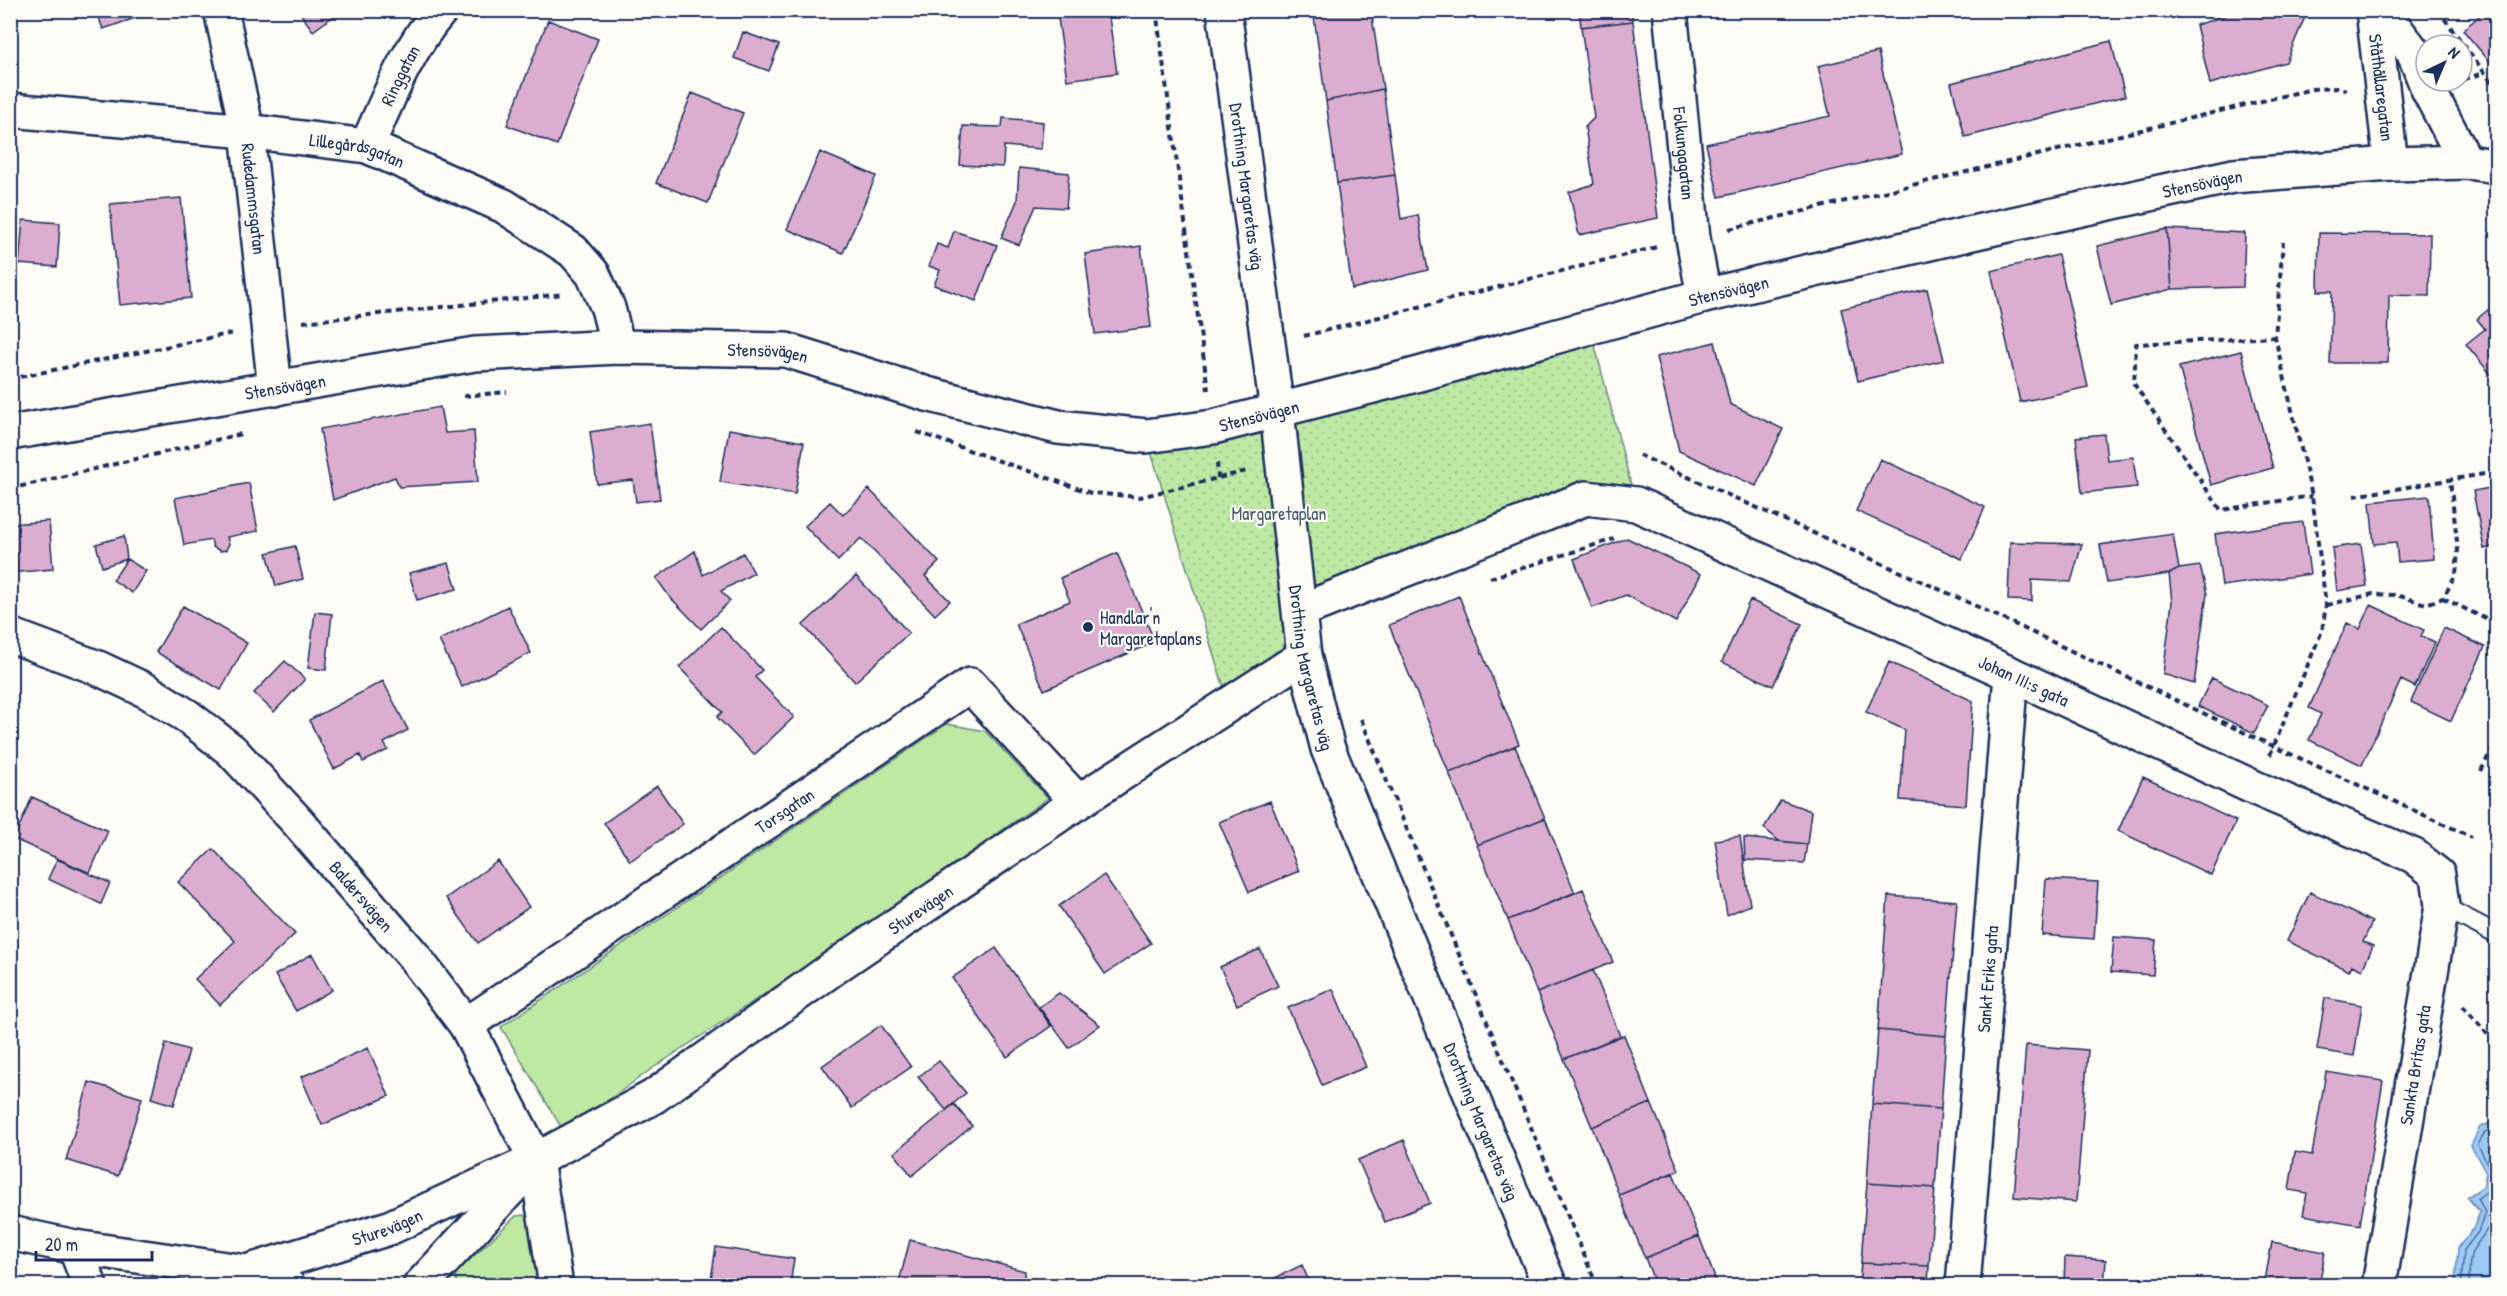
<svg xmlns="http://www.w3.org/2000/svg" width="2507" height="1296" font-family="'Patrick Hand',sans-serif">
<defs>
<pattern id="park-dots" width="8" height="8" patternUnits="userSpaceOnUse" patternTransform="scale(1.5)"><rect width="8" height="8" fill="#bfe8a4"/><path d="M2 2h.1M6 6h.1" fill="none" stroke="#a4c790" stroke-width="1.8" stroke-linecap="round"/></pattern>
</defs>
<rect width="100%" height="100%" fill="#fdfcf7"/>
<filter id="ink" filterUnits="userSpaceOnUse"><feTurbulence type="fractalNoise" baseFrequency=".0167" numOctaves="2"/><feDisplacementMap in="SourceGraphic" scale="12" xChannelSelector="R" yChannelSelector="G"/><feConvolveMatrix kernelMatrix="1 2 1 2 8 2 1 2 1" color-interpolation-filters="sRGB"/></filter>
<g filter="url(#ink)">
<!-- grass -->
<path fill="#bfe8a4" stroke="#6d8c81" stroke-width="1.5" d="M947 724 985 731 1048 798 841 943 653 1068 564 1132 501 1027Z
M524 1215 530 1220 542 1285 457 1284 455 1274 516 1216Z"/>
<!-- park -->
<path fill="url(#park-dots)" stroke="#6d8c81" stroke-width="1.5" d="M1590 327 1636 504 1586 498 1301 611 1304 656 1229 704 1146 436Z"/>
<!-- water -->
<path fill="#9dc9f7" stroke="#698bba" stroke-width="1.5" d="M2495 1121 2496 1123V1285H2455L2458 1248 2473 1229 2480 1212 2467 1197 2483 1187 2486 1173 2471 1146 2480 1127Z"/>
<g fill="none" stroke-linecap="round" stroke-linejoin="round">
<!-- shore -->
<path stroke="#4f6d9b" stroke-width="1.5" d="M2461 1286 2464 1250 2478 1232 2485 1213 2478 1198 2489 1190 2491 1171 2478 1145 2485 1132 2496 1127
M2469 1286C2470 1276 2468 1261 2472 1252 2482 1233 2499 1224 2490 1200L2496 1190"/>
</g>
<!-- building -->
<path fill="#dbadce" stroke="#1b2f5e" stroke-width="1.5" d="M96 10H152L153 12 103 29Z
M298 10H342L313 31Z
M1108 10 1117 73 1067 80 1057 11Z
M1313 10H1371L1383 89 1326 101Z
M1579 10H1631L1633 21 1581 27Z
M2243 10H2308L2286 62 2210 84 2196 25Z
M2486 10H2496V66L2489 61 2463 30Z
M548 20 598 39 557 145 507 125Z
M1633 21 1658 218 1579 235 1569 192 1594 184 1585 127 1594 118 1581 27Z
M743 32 779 45 769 71 734 58Z
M2111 41 2125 96 1965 137 1951 83Z
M1878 52 1902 154 1719 197 1706 144 1830 116 1818 66Z
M1383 89 1395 175 1337 183 1326 101Z
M692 93 743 113 708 203 656 183Z
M1003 118 1043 122 1041 149 1004 146 1003 167 960 165 963 126 1002 127Z
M820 152 876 176 843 253 787 229Z
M1019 168 1069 173 1066 208 1036 206 1019 245 1001 238 1017 201Z
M1395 175 1401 219 1418 215 1428 270 1352 289 1337 183Z
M181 198 191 298 120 305 110 204Z
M23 220 60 223 57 267 19 264Z
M2167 229 2245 233 2243 287 2172 289Z
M2167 229 2172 289 2111 305 2097 246Z
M954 231 997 245 976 301 934 285 940 270 929 266 937 244 948 248Z
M2319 233 2430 234 2429 296 2389 295 2388 363H2330L2332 291H2318Z
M1141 246 1151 327 1095 334 1085 254Z
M2058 255 2088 387 2020 402 1991 271Z
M1927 289 1944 360 1858 381 1841 309Z
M2496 303V381L2466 344 2485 329 2477 319Z
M1715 342 1730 404 1783 429 1756 486 1679 451 1656 357Z
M2241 351 2273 468 2211 485 2179 367Z
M440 407 445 433 474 431 478 482 399 487 395 477 333 500 320 429Z
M650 423 660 499 636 502 633 480 597 484 590 432Z
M729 429 804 442 795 494 720 482Z
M2104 434 2107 460 2133 457 2137 487 2082 493 2076 437Z
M1880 459 1985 507 1962 559 1856 511Z
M249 483 258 531 227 537 229 544 226 550 220 551 213 547 211 540 184 545 175 498Z
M2496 487V546L2484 549 2473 491Z
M869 489 939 562 925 576 950 601 935 615 861 538 838 561 805 526 830 502 843 515Z
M2429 496 2434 559 2398 562 2396 542 2374 544 2370 502Z
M49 521 53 569 10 573V524Z
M2303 522 2310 574 2222 586 2215 534Z
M2173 534 2179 569 2169 574 2107 583 2100 545Z
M124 536 127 559 102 567 96 544Z
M1627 538 1701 574 1676 622 1626 595 1592 608 1574 559Z
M2010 542 2082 544 2071 582 2032 580V601L2008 600Z
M2361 544 2367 586 2337 591 2332 548Z
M295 546 303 579 276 586 267 553Z
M695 551 703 575 743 553 754 573 721 591 730 601 701 629 669 596 656 578Z
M1117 553 1155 642 1044 690 1016 624 1070 601 1060 578Z
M127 559 146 571 132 593 113 580Z
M449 563 457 589 417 600 409 573Z
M2200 566 2207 594 2194 684 2163 674 2172 602 2169 574 2179 569Z
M856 576 909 633 855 682 803 625Z
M1459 596 1519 744 1449 773 1389 625Z
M1750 600 1802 624 1773 686 1722 662Z
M2371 605 2424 630 2421 636 2435 642 2415 687 2401 680 2362 765 2309 740 2321 714 2309 708 2347 623 2360 629Z
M183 606 247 643 221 690 156 652Z
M508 606 531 653 462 687 439 640Z
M315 612 332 614 326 670 308 668Z
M721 627 762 670 755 677 794 717 754 755 717 717 722 712 679 667Z
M2444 628 2485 647 2451 721 2411 702Z
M285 661 305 679 274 712 254 693Z
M1889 662 1973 701 1966 805 1900 800 1905 730 1866 712Z
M2212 678 2268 705 2254 733 2198 706Z
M383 681 408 730 384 743 388 750 363 762 360 755 334 769 309 720Z
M1515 746 1545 818 1477 845 1449 773Z
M2143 777 2236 821 2211 875 2118 831Z
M657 786 683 824 630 861 604 823Z
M32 797 108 831 90 873 14 839Z
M1781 800 1811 811 1807 844 1779 841 1764 828Z
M1270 801 1299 871 1249 892 1219 822Z
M1545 818 1575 893 1508 920 1477 845Z
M1740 836 1750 905 1727 915 1715 840Z
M1744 838 1807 844 1804 863 1745 860Z
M213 849 295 934 220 1005 195 979 235 941 178 882Z
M57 859 110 883 101 904 48 879Z
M498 861 529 907 478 943 446 898Z
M1104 875 1151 943 1105 974 1059 906Z
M2046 879 2098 882 2094 939 2042 935Z
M1583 889 1613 962 1537 993 1508 920Z
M2310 892 2372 922 2363 942 2373 946 2362 970 2352 965 2349 971 2287 941Z
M1888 896 1957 901 1946 1036 1878 1030Z
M2114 937 2156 940 2153 975 2111 972Z
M996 948 1051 1026 1007 1057 952 978Z
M1260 949 1278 986 1237 1005 1220 967Z
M312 954 332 990 296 1011 275 975Z
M1593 970 1620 1036 1564 1059 1537 993Z
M1333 989 1366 1067 1322 1085 1288 1008Z
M1059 993 1100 1025 1069 1048 1039 1007Z
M2325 998 2362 1005 2354 1056 2317 1050Z
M881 1025 911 1067 852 1108 822 1066Z
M1878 1030 1946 1036 1941 1109 1872 1104Z
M1624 1035 1651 1103 1592 1127 1564 1059Z
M166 1043 189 1050 174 1105 151 1098Z
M2026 1045 2088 1050 2076 1202 2014 1197Z
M368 1048 389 1096 322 1125 301 1077Z
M939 1061 966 1093 946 1110 918 1077Z
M2326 1072 2383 1081 2360 1225 2303 1215 2307 1193 2289 1190 2295 1152 2312 1155Z
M89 1082 142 1098 118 1176 66 1160Z
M1651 1103 1679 1170 1619 1195 1592 1127Z
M954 1104 972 1126 912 1176 894 1153Z
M1872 1104 1941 1109 1935 1188 1867 1183Z
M1404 1140 1430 1203 1385 1222 1358 1160Z
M1673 1173 1699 1236 1645 1258 1619 1195Z
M1867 1183 1935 1188 1929 1266 1861 1263Z
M1699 1236 1718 1286H1656L1645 1258Z
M910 1240 1025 1271 1022 1286H898Z
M2272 1242 2325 1252 2319 1286H2264Z
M716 1247 794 1259 790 1286H710Z
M2065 1257 2106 1260 2104 1286H2064Z
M1861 1263 1929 1266 1928 1286H1859Z
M1302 1265 1311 1286 1260 1285Z"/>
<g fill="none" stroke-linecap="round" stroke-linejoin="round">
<defs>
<path id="lane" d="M2442 906 2496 934"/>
<g id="street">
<path id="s1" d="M221 10 247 131 275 389"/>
<path id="s2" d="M1224 10 1277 411 1304 656 1328 749 1550 1286"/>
<path id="s3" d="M1670 10 1693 238 1704 296"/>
<path id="s4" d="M2373 10 2391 164"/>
<path d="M2381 10 2414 53 2428 89 2466 162"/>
<path id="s5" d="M10 110 247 131 367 146 504 206 573 251 593 274 608 308 618 347"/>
<path id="s6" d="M367 146C388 99 407 49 441 10"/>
<path id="s7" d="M1300 611 1586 498 1636 504 2011 674 2255 788 2414 856 2438 875 2442 906 2379 1286"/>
<path id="s8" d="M10 635 98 668 147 691 187 716 231 750 296 820 412 954 466 1025 536 1160 556 1286"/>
<path id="s9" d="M466 1025 970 685 1078 802"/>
<path d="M10 1233 75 1247 247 1272 288 1286"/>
<path d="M75 1247 90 1286"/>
<path id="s10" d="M236 1286 247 1272 389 1228 536 1160 653 1097 842 962 1078 802 1304 656"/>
<path d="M420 1286 525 1173"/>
<path id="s11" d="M1963 1286 2011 674"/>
</g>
<g id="secondary">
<path id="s12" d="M10 433 475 354 618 347 786 350 927 394 1058 427 1146 436 1213 427 1408 377 1704 296 1981 231 2233 176 2391 164 2466 162 2496 166"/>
</g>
</defs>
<!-- lane casing -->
<use href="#lane" stroke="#1b2f5e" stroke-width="22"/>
<!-- street casing -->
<use href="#street" stroke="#1b2f5e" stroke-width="38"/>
<!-- secondary casing -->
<use href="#secondary" stroke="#1b2f5e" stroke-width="38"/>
<!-- path -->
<path stroke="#1b2f5e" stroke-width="4" stroke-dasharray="6 4.5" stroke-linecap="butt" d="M1156 10 1208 390
M2438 10 2496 88
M2464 79 2484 73
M1729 229 2312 89 2340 88 2346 90
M303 322 564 294
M1304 336 1657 247
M2275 337 2136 344 2134 384 2221 510 2312 496
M10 379 233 333
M464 396 507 392
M917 432 1091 493 1140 497 1247 471
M1639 455 1959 598 2273 746 2472 837
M1217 463 1218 478
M10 489 241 434
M2354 496 2496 472
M1490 578 1614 539
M2443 598 2496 624
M2327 605 2373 594 2396 595 2426 604 2443 598 2456 575 2458 550 2450 480
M1361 719 1597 1286
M2270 755 2322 631 2326 605 2312 496 2275 337 2283 242
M2481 771 2496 741
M2463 1006 2496 1044"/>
<!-- lane -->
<use href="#lane" stroke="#fdfcf7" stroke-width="18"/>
<!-- street -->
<use href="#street" stroke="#fdfcf7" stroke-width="33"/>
<!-- secondary -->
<use href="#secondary" stroke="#fdfcf7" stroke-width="33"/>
</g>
</g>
<!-- markers -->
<circle fill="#1b2f5e" stroke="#fdfcf7" stroke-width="2" cx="1088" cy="627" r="6"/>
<g text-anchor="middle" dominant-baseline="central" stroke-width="4.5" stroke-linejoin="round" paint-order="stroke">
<!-- street labels -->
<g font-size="18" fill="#1b2f5e" stroke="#fdfcf7">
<text stroke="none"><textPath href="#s6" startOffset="78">Ringgatan</textPath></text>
<text stroke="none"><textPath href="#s4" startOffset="78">Ståthållaregatan</textPath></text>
<text stroke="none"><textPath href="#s5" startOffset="350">Lillegårdsgatan</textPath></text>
<text stroke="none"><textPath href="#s3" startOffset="144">Folkungagatan</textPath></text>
<text stroke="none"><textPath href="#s12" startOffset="2241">Stensövägen</textPath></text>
<text stroke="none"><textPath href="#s2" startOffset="178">Drottning Margaretas väg</textPath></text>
<text stroke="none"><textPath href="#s1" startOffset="192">Rudedammsgatan</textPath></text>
<text stroke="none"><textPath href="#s12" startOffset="1755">Stensövägen</textPath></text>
<text stroke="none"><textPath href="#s12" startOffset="765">Stensövägen</textPath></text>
<text stroke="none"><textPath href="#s12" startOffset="279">Stensövägen</textPath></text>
<text stroke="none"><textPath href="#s12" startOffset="1269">Stensövägen</textPath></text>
<text stroke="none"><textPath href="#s2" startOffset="664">Drottning Margaretas väg</textPath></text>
<text stroke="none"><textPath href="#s7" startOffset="784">Johan III:s gata</textPath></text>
<text stroke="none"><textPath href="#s9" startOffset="384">Torsgatan</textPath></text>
<text stroke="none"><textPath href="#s8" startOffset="447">Baldersvägen</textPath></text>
<text stroke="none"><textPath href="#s10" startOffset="788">Sturevägen</textPath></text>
<text stroke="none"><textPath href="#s11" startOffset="308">Sankt Eriks gata</textPath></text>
<text transform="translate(2415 1065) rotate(-81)">Sankta Britas gata</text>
<text stroke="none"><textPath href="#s2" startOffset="1150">Drottning Margaretas väg</textPath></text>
<text stroke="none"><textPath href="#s10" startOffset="165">Sturevägen</textPath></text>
</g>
<!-- park labels -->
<g font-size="18" fill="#445d70" stroke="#fdfcf7">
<text x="1279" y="513">Margaretaplan</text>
</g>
<!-- poi labels -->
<g font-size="18" fill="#1b2f5e" stroke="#fdfcf7" text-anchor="start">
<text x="1100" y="617">Handlar'n<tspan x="1100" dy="21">Margaretaplans</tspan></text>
</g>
</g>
<!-- margin -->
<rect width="2507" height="1296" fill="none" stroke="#fdfcf7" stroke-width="36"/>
<rect x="18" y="18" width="2471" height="1260" fill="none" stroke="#1b2f5e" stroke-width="2" filter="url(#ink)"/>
<!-- north arrow -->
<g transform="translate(2444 63) rotate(44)"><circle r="28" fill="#fdfcf7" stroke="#a3aaba" stroke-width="1.5"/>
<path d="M0-4.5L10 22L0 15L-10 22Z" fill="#1b2f5e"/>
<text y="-9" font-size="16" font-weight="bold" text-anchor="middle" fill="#1b2f5e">N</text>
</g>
<!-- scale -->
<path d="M36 1251v9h116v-9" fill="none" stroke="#1b2f5e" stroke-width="3"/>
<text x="45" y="1251" font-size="18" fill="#1b2f5e" stroke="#fdfcf7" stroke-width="4.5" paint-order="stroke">20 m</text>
</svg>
